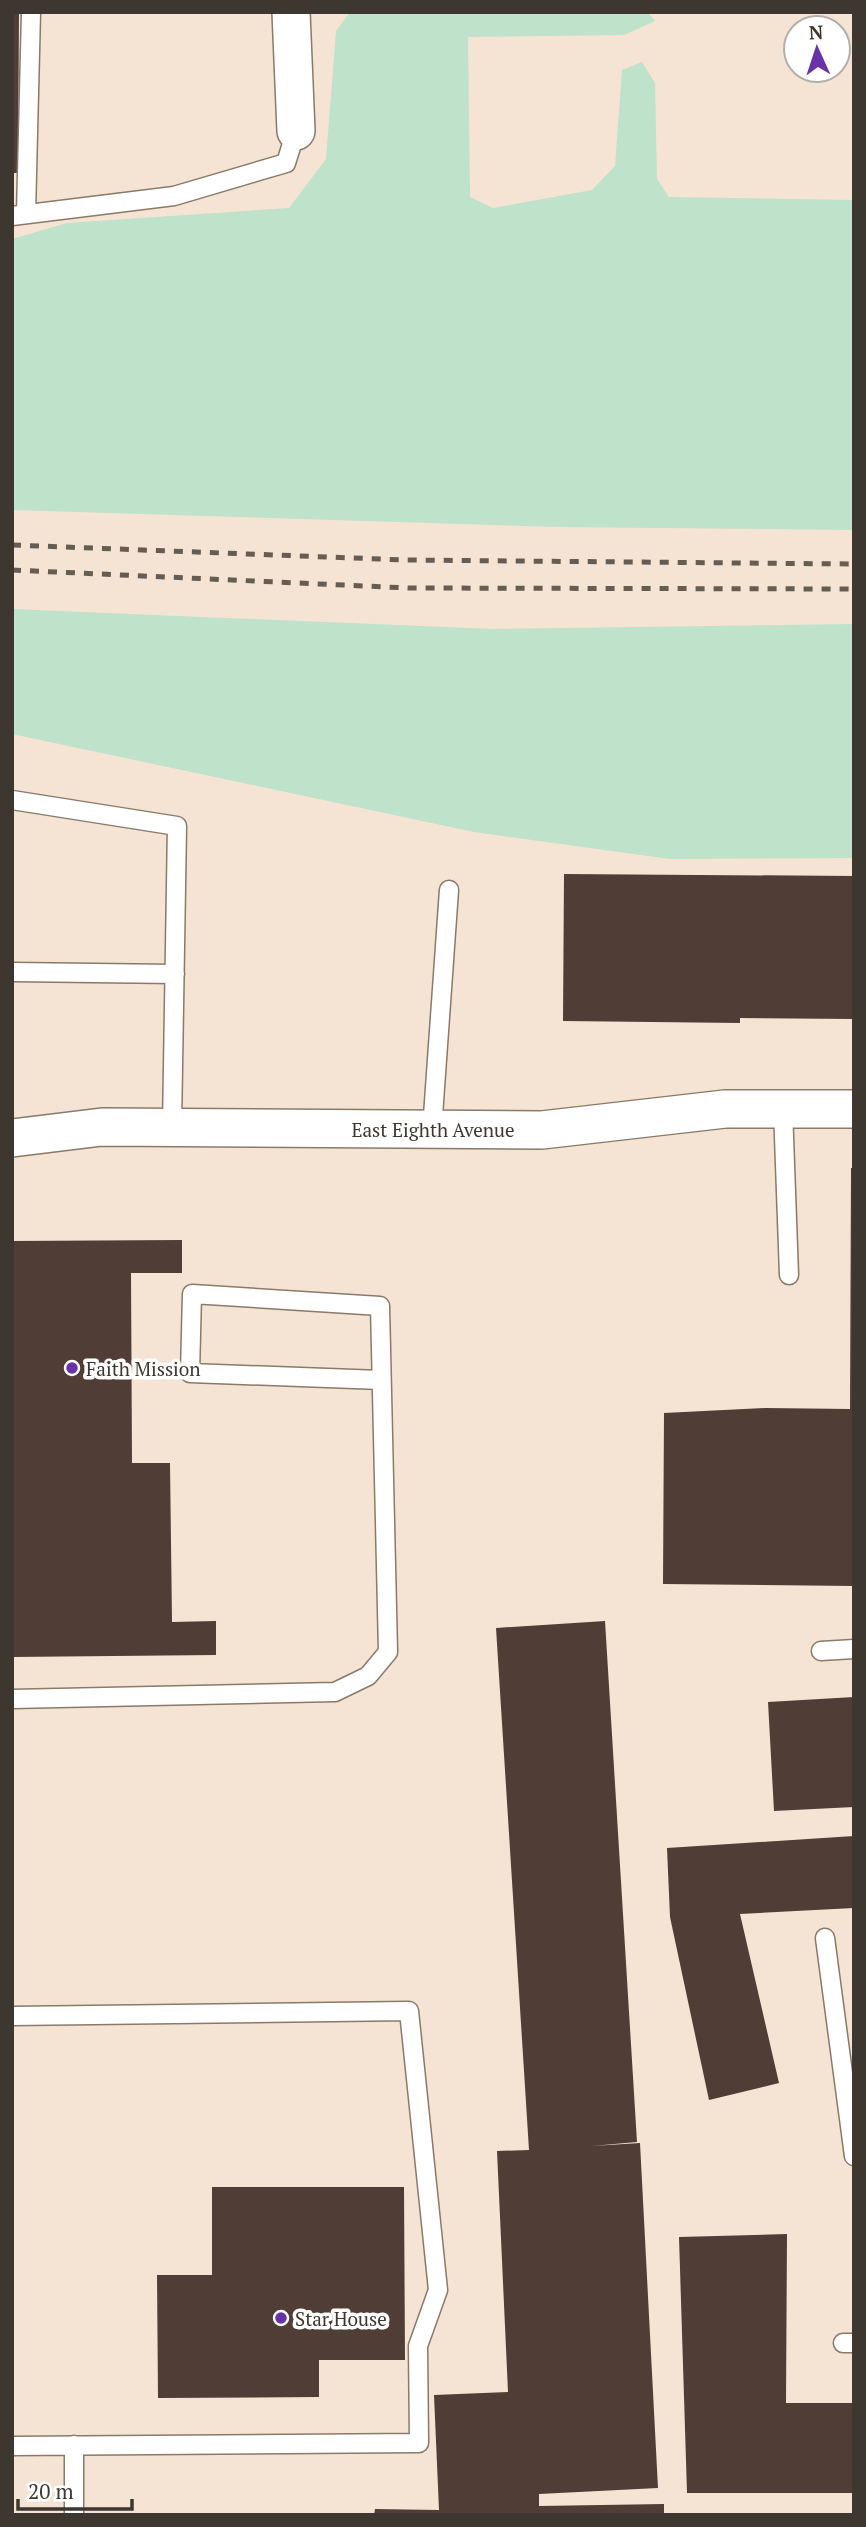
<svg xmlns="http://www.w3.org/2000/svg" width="866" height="2527" font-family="'PT Serif',serif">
<rect width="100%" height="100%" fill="#f5e4d3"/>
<!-- green -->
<path fill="#bee2ca" d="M350 12H647L655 21 624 35 468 37 470 197 493 208 592 190 615 166 622 70 642 62 655 83 657 179 669 197 854 200V530L557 527 12 510V239L67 223 289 208 326 159 336 31Z
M12 609 493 629 854 624V858L670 859 474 832 12 734Z"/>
<!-- building -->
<path fill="#503d35" d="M12 12H19L18 173H12Z
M564 874 854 876V1019L740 1018V1023L563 1021Z
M851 1168H854V1586L663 1584 664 1413 765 1408 850 1409Z
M182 1240V1273H131L132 1463H170L172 1622 216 1621V1655L12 1657V1241Z
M605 1621 637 2142 592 2146 640 2143 658 2488 539 2494V2506L664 2504V2515H374L375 2509 439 2510 434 2395 508 2392 497 2151 529 2150 496 1628Z
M854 1697V1807L774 1811 768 1702Z
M854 1836V1908L740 1914 779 2083 709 2100 670 1917 667 1848Z
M212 2187H404L405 2360H319V2397L158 2398 157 2275H212Z
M787 2234 786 2403H854V2493H687L679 2237Z"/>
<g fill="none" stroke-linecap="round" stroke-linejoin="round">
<defs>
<path id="lane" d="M26 214 31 12
M12 216 174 196 286 163 296 131
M12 800 177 826 172 1127
M12 972 175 974
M783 1109 789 1275
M432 1130 449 890
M821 1651 854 1649
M12 1699 335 1692 368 1676 388 1652 380 1306 192 1294 190 1373 381 1380
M825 1938 854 2156
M12 2016 409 2011 438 2290 418 2346 419 2443 12 2446
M843 2343H854
M74 2515V2445"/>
<path id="street" d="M291 12 296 131
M12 1138 102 1127 542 1130 725 1109H854"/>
</defs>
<!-- lane casing -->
<use href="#lane" stroke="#897a6a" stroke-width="21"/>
<!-- street casing -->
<use href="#street" stroke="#897a6a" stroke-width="40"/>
<!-- lane -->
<use href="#lane" stroke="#fff" stroke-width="18"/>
<!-- street -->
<use href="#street" stroke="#fff" stroke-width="37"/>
<!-- rail -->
<path stroke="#655c53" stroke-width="5" stroke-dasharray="9 9" stroke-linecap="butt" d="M12 545 406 560 854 564
M12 570 408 588 854 589"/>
</g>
<!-- markers -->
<g fill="#6832a9" stroke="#fff" stroke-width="2.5">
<circle cx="72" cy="1368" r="7"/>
<circle cx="281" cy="2318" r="7"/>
</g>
<g text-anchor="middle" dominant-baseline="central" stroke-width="7" stroke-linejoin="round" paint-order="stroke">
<!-- street labels -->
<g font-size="19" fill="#3d3730" stroke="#fff">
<text x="433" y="1129">East Eighth Avenue</text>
</g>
<!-- poi labels -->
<g font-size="19" fill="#3d3730" stroke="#fff" text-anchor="start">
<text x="86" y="1368">Faith Mission</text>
<text x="295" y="2318">Star House</text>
</g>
</g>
<!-- border -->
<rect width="866" height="2527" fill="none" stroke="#3d3730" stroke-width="28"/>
<!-- north arrow -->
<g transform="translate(817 49) rotate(357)"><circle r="33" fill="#ffffff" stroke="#b1afac" stroke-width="2"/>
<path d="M0-5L12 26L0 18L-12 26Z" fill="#6832a9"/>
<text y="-10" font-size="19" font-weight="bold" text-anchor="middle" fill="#3d3730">N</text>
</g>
<!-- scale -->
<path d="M18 2499v10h114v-10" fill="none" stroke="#3d3730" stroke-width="3.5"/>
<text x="28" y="2499" font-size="21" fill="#3d3730" stroke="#ffffff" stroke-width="5" paint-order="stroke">20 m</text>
</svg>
